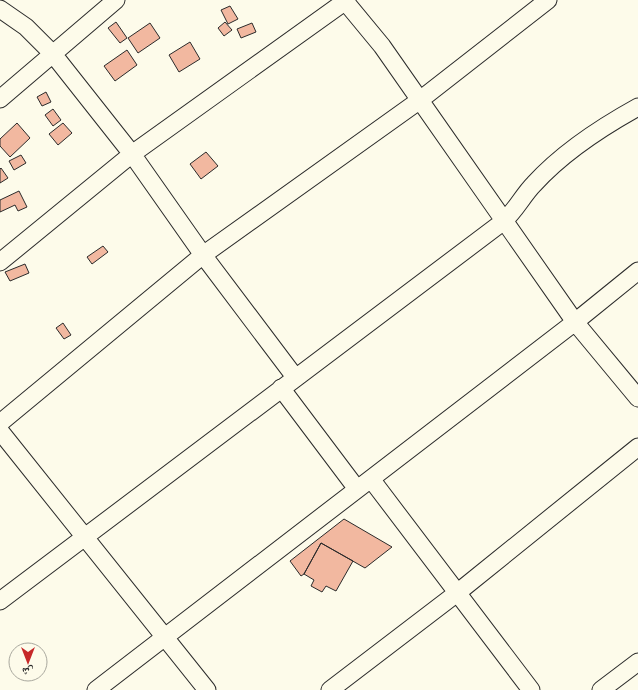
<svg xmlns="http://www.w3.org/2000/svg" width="638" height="690" font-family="Montserrat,'Noto Naskh Arabic',sans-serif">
<rect width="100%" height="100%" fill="#fdfbea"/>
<!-- building -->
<path fill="#f2b8a0" stroke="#2b2b2b" d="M230 6 238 19 228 24 221 10Z
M116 22 127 38 120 43 108 28Z
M225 22 232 30 224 36 218 28Z
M150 23 160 38 138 53 128 38Z
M252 23 256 32 241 38 237 29Z
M190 42 200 59 179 72 169 55Z
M127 50 137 65 115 81 104 66Z
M46 92 51 102 42 106 37 97Z
M53 109 61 120 53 126 45 115Z
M17 123 30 138 10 157 0 146V139Z
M63 123 72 133 58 145 49 134Z
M206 152 218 166 201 179 190 164Z
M21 155 26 163 14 170 9 161Z
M1 168 8 178 0 183V169Z
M19 191 27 207 18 211 15 205 0 212V200Z
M103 246 108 252 92 264 87 257Z
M25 264 29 273 10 281 5 272Z
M63 323 71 335 64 339 56 328Z
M344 519 392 547 365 568 321 543 304 574 301 576 290 561Z
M321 543 353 561 336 591 326 586 322 592 311 586 314 580 304 574Z"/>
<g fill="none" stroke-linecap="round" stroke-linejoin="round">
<defs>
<path id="minor" d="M344 0 382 46 575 322 638 398
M0 9 26 27 53 54 132 154 203 255 295 377
M0 99 116 0
M0 262 132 154 347 0
M281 388 357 489
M0 423 203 255 420 100 548 0
M0 431 207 690
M371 479 531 690
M0 601C166 474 333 349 500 224 514 214 522 196 534 184 563 152 600 128 638 107
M96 690 575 322 638 271
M330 690 457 593 638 447
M601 690 638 662"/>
</defs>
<!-- minor casing -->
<use href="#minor" stroke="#2b2b2b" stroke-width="19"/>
<!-- minor -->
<use href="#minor" stroke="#fdfbea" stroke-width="17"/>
</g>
<!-- north arrow -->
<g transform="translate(28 662) rotate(180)"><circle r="19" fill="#fdfbea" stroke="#a9a89e"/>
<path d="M0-3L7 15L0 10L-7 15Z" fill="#c62828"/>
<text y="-6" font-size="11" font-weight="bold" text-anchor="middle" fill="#2b2b2b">ش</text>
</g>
</svg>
